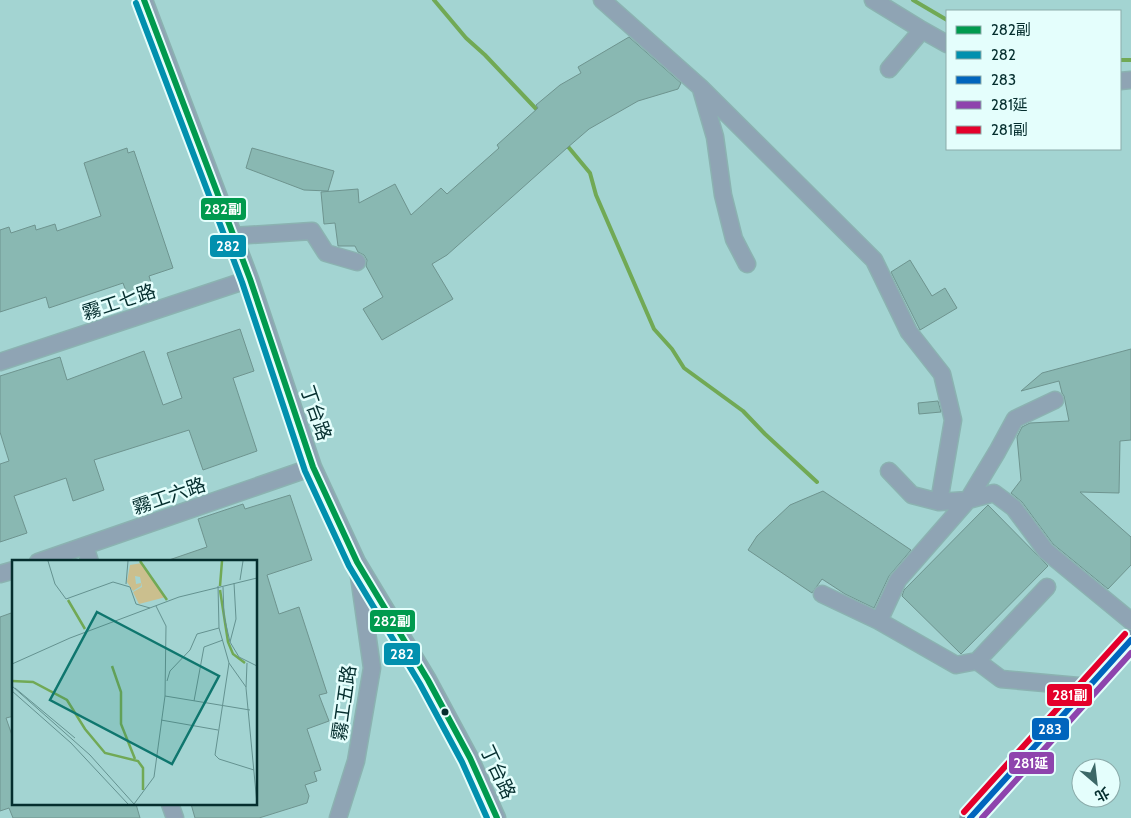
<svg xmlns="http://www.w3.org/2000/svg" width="1131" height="818" font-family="Cabin,'Noto Sans TC',sans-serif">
<rect width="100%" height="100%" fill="#a3d4d2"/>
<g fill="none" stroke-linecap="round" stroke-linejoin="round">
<!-- stream -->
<path stroke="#71a955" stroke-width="4" d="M434 0 466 38 485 55 540 113
M913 0 947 20
M1120 60H1131
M565 143 590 173 596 195 654 329 672 349 684 368 743 411 765 434 817 482"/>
</g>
<!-- building -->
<path fill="#89b8b2" stroke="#6e948f" d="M629 37 681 83 678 89 638 101 589 129 567 148 447 255 432 264 453 299 382 340 363 309 383 297 366 266 367 260 364 255 358 252 355 246H338L335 223 324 224 321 192 358 189 359 203 395 184 411 215 441 188 447 194 499 148 497 145 538 108 536 105 560 85 581 73 578 67Z
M127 148 128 153 134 151 173 268 149 276 152 286 127 294 123 283 49 308 46 297 0 312V230L9 227 11 233 35 225 36 230 55 224 57 231 101 216 84 163Z
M252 148 334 171 328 191 304 190 246 168Z
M910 260 932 296 945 288 957 308 920 330 891 272Z
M240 329 254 371 233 378 257 451 203 470 189 430 94 460 104 490 73 501 66 478 14 496 27 533 0 542V464L9 461 0 432V376L60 357 67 380 144 351 163 405 182 398 167 353Z
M1131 349V440L1120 441 1119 493 1080 492 1131 537V565L1108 589 1053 544 1022 502 1011 493 1021 480 1017 437 1022 427 1030 423 1069 421 1064 396 1062 393 1059 381 1021 391 1042 373Z
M938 401 941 412 919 414 918 403Z
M823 491 911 550 889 576 874 608 845 594 822 579 812 593 748 550 757 536 790 505Z
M290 495 312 560 267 575 279 614 299 607 327 693 319 695 329 721 307 729 321 770 314 772 317 781 305 785 309 796 307 803 259 818H195L191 804H256V562H169V560L207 547 198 519 243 504 245 509Z
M988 505 1048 566 961 654 902 596 904 590Z
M14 612V716L6 718 14 741V804H136L140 818H13L9 808 0 811V617Z"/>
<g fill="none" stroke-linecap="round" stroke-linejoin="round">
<defs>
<path id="minor" d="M144 0 250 279 313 467 357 562 428 680 470 758 497 818
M602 0 700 87 874 260 909 332 942 374 953 420 939 502 968 500 994 493 1014 508 1046 551 1131 621
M873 0 922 30 947 44
M889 69 922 30
M1120 81 1131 80
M701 89 715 137 723 195 734 239 747 264
M233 236 312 231 326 253 357 262
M0 362 250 279
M889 471 912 495 939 502
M85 546 90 562
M38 562 313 467
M0 574 14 570
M822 594 879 621 956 665 977 661 1047 587
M879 621 898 580 968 500 997 452 1015 419 1055 400
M977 661 1001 679 1089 687
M170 804 175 818
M338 818 356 761 372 668 358 569"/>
<path id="major" d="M970 818 1131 640"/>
</defs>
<!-- minor casing -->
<use href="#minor" stroke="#8bb2b1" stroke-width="19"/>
<!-- major casing -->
<use href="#major" stroke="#8bb2b1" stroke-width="22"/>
<!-- minor -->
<use href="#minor" stroke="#8fa4b4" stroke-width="16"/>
<!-- major -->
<use href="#major" stroke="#7a98a9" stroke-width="20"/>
<defs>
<path id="bus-1" d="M144 0 250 279 313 467 357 562 428 680 470 758 497 818"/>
<path id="bus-2" d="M136 3 242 282 305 471 349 566 420 684 462 762 487 818"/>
<path id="bus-3" d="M970 818 1131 640"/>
<path id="bus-4" d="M982 818 1131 653"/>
<path id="bus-5" d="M964 812 1125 634"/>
</defs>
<!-- bus-1 casing -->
<use href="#bus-1" stroke="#e4fefc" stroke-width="10"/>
<!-- bus-2 casing -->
<use href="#bus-2" stroke="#e4fefc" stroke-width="10"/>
<!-- bus-3 casing -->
<use href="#bus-3" stroke="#e4fefc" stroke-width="10"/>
<!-- bus-4 casing -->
<use href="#bus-4" stroke="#e4fefc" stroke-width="10"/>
<!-- bus-5 casing -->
<use href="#bus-5" stroke="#e4fefc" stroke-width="10"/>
<!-- bus-1 -->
<use href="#bus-1" stroke="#009a4e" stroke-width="6"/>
<!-- bus-2 -->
<use href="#bus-2" stroke="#0190ae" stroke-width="6"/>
<!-- bus-3 -->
<use href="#bus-3" stroke="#0065bd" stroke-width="6"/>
<!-- bus-4 -->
<use href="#bus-4" stroke="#8e44ad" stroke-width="6"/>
<!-- bus-5 -->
<use href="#bus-5" stroke="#e4002b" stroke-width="6"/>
</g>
<!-- markers -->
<circle fill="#052e2e" stroke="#e4fefc" stroke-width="2" cx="445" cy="712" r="4.5"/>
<g text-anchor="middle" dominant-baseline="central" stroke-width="5" stroke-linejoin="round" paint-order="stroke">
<!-- street labels -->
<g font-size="19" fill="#052e2e" stroke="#e4fefc">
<text transform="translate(119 302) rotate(-18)">霧工七路</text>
<text transform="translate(316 413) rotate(71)">丁台路</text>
<text transform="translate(169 496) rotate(-19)">霧工六路</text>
<text transform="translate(344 703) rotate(-82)">霧工五路</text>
<text transform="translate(498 772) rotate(65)">丁台路</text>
</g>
</g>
<!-- overview -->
<g transform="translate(12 560)">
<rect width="245" height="245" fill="#a3d4d2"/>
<path d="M130 3 148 30 154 37 127 44 121 32 130 27 128 17 123 16 124 24 129 23V26L121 31 115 22 118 5Z" fill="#cbbf8e"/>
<path fill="none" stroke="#71a955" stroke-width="2.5" d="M128 1 155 40M208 26 210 1M208 30 216 82 221 94 233 103M56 40 73 69M100 106 109 132V164L123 199M0 121 21 122 55 140 73 169 93 193 126 201 131 208V230"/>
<path fill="none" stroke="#649290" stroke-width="1" d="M36 1 43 24 54 39 101 22 118 27 124 44 138 48M228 20 231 1M222 23 224 59 218 82 227 97 245 106M114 24 116 1M206 26 207 68 217 103 234 127M211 27 212 56 218 82M217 103 203 195 207 199 242 210M235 103 234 128 245 244M0 104 58 78 167 37 245 18M155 121 158 111 178 90 185 74 207 68M0 126 78 195 122 244M3 128 63 178M0 131 59 183 116 244M153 136 238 150M182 141 192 87 211 80M149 160 206 170M122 244 142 217 153 136 154 66 144 46"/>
<path fill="#0f766e" fill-opacity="0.15" stroke="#0f766e" stroke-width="2.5" d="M85 52 207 116 160 204 38 140Z"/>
<rect width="245" height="245" fill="none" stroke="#052e2e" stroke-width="2.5"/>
</g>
<g stroke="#e4fefc" stroke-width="2">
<rect x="200" y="197" width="47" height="24" rx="5" fill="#009a4e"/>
<rect x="209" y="234" width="38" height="24" rx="5" fill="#0190ae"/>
<rect x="369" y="609" width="47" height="24" rx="5" fill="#009a4e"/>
<rect x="383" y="642" width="38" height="24" rx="5" fill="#0190ae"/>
<rect x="1046" y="683" width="47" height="24" rx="5" fill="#e4002b"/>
<rect x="1031" y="717" width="39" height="24" rx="5" fill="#0065bd"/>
<rect x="1008" y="751" width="47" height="24" rx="5" fill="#8e44ad"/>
</g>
<g font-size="14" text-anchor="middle" font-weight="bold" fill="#fff">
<text x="223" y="214">282副</text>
<text x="228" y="251">282</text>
<text x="392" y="626">282副</text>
<text x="402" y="659">282</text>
<text x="1070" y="700">281副</text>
<text x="1050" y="734">283</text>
<text x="1031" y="768">281延</text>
</g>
<!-- legend -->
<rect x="946" y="10" width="175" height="140" fill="#e4fefc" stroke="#8babaa"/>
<rect x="956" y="26" width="25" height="8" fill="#009a4e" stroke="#8babaa"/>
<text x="991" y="35" font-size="15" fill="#052e2e">282副</text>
<rect x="956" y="51" width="25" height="8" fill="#0190ae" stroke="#8babaa"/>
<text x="991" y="60" font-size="15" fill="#052e2e">282</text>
<rect x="956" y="76" width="25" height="8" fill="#0065bd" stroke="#8babaa"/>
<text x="991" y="85" font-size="15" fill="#052e2e">283</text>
<rect x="956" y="101" width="25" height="8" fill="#8e44ad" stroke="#8babaa"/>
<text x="991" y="110" font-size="15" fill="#052e2e">281延</text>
<rect x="956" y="126" width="25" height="8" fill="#e4002b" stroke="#8babaa"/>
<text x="991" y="135" font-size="15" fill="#052e2e">281副</text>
<!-- north arrow -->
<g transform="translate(1096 783) rotate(152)"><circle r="24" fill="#e4fefc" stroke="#8babaa"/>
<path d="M0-4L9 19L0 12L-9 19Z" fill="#3c6867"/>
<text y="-8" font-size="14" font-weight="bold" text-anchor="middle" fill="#052e2e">北</text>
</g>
</svg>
